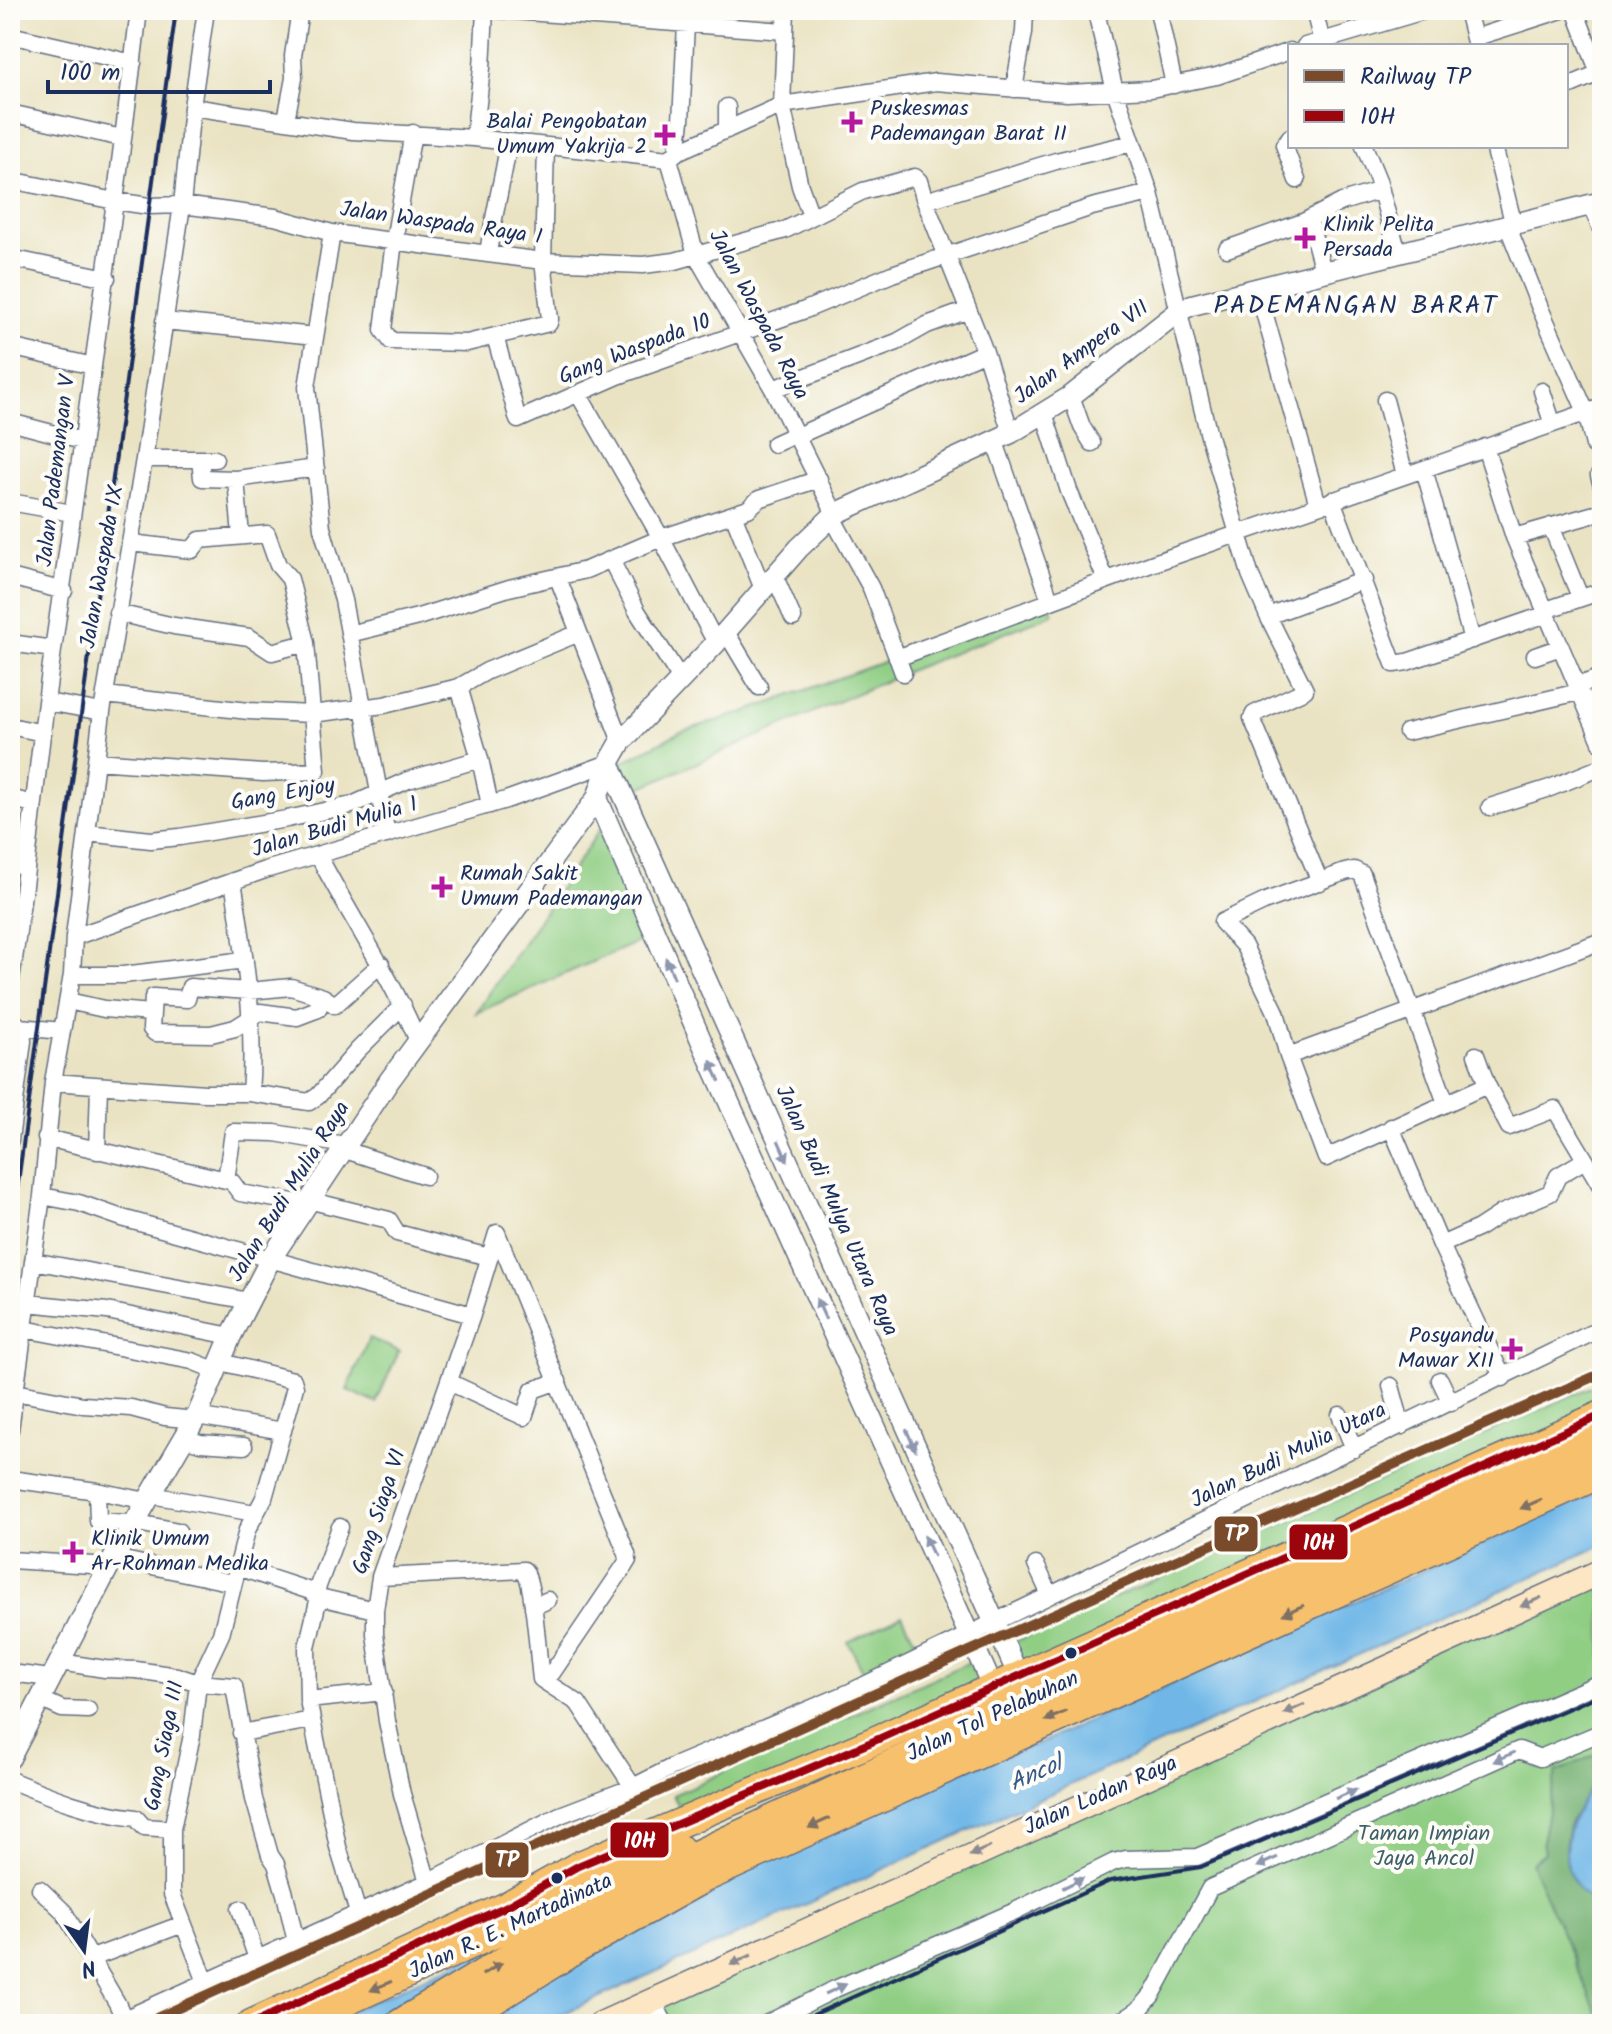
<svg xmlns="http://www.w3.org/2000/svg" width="1612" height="2034" font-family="Kalam,sans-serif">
<rect width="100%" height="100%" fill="#fdfcf7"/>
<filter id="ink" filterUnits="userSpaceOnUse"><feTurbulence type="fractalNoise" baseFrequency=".0125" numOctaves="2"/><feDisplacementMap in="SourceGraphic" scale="16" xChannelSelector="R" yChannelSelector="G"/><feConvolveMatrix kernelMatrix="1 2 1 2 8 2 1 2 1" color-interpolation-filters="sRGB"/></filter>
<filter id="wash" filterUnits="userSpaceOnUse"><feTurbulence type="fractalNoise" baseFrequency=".006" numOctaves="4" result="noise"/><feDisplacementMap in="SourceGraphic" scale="32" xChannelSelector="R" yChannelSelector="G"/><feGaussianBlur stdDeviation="1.8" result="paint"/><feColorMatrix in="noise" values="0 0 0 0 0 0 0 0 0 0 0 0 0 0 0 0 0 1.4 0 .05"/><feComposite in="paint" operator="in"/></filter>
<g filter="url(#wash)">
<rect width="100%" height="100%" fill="#eae3c3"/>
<!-- green -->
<path fill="#90ce84" stroke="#567e71" stroke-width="2" d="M1049 602 1053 614 908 671 635 790 621 763 680 732 742 713Z
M600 829 649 937 476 1013Z
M369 1338 399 1351 376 1403 347 1390Z
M1602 1382V1415L1019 1677 1005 1646Z
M1602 1572V2024H601Z
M902 1615 917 1644 863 1671 848 1642Z
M978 1658 993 1688 688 1824 673 1795Z"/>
<!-- forest -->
<path fill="#74b172" stroke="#487068" stroke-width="2" d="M1602 1752V1773L1576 1812 1569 1825 1566 1842 1567 1860 1598 1906H1602V2024L1531 1863 1544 1853 1542 1841 1556 1772Z"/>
<!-- water -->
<path fill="#70b7e7" stroke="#4673a2" stroke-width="2" d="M1602 1490V1545L540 2024H323L552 1919 1042 1742Z
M1602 1773V1905L1598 1906C1543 1870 1569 1813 1602 1773Z"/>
</g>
<g filter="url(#ink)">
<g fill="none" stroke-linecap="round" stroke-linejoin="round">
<defs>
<path id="minor" d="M499 10 785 31
M786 10 782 105 677 152 669 159 696 255 773 389 835 514
M1032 10H1105
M1158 10 1174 85
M1314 10 1323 46
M1467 10 1476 46
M1575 10 1602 81
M1096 12 1115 91 1150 193 1209 436 1250 574 1268 616 1364 580
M10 35 133 63
M1474 38 1562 10
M1305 46 1427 10
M1566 87 1599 73
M1014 89 1024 32 1025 10
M192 107 353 131 474 138 669 159
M10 113 122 138
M286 120 294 78 293 56 300 10
M727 130V107
M413 133 394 241 383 330 391 341 467 343 549 323 550 319 543 261 546 146
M1290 137 1284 145 1297 180
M474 138 482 68 485 10
M1364 146 1378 180 1398 253
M1494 146 1514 226
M677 152 681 121 686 25
M10 180 115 201 149 206 182 205 275 217 332 233 488 254 543 261 643 265 675 261 785 230 863 191 915 177 919 181 925 201 985 352 1011 433
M925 201 1056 161 1132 143
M1591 206 1602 231
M811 216 800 186 782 105 936 82 1067 93 1151 89 1217 76 1290 51
M1309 219 1323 271
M1508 227 1540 308 1586 412 1594 445 1602 446
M332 233 307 387 322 528 343 600 387 835
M1227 249 1303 222 1342 202 1381 190
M488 254C493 216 503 180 509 141
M10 258 107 278
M1257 287 1318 505
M164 321 315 336
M495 336 518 420 618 376 805 310 892 274 1092 207 1150 193
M10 347 93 366
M773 389 897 342 927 325 968 310
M1542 391 1552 422
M579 395 661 538 716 643
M1071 396 1082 427 1092 443
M1385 400 1405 475
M1044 413 1069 491 1106 580
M10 422 82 441
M797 436 985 352
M995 442 1050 600
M774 444 796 434
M1485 447 1514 537 1602 744
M144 459H215
M200 459 202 478 236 479 241 536
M1424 469 1472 640
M1602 474 1599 476 1602 486
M236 479 316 468
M1332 500 1394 664 1407 662 1547 614
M10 502 72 513
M733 514 763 589
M832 517 871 588 903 673
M1551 526 1580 597
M1514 537 1602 512
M611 560 637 611 682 681
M10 577 64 591
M775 577 793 618
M558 578 621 742
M1546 610 1602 591
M117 613 174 626 249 637 272 652 306 643
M1268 616 1305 690 1254 714 1252 718 1320 882
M726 632 759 687
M349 634 418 617 509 588 586 570 661 538 748 509 759 499 819 479
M10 643 53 649
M1535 656 1561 647
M897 658 1151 564 1602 407
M1577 686 1602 677
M459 687 480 759 490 805
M105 695 249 711 311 714 384 705 459 687 487 671 579 633
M47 702 102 712
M10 726 43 733
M1407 732 1579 692
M96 761 263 773 317 771 306 643 290 579 278 565 267 534 200 540 192 550 130 543
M10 798 33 804
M1490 807 1550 788 1602 767
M87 833 151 840 180 837 287 819 352 805 408 780 480 759
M318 855C351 918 391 976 418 1041
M10 864 26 867
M233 881C244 951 256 1022 250 1093
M74 937 265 870 506 800 609 763
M72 975H123L245 960
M10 985C28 874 37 761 53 650 84 437 113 224 139 10
M323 997 318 1009 297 1017 260 1012 235 1028 211 1034 155 1033 151 1029 153 997 187 999 190 987 249 991 291 987 323 997 335 1005 381 964
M68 1001 104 1009 151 1013
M10 1018 20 1027 23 1041 10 1140
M20 1027 62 1031
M1476 1055 1487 1085
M1288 1056 1602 941
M53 1082 205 1093H250L309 1102 318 1096 358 1050 403 1005
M1446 1103 1362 874 1354 870 1345 872 1266 901 1222 922 1244 946 1276 1012 1288 1056 1326 1158 1487 1085 1509 1127 1555 1109 1602 1188
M1391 1127 1441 1245 1503 1378
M46 1138 226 1180 232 1182 240 1193 305 1204
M342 1149 425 1176
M97 1151 99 1086
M226 1180 233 1132 275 1133 345 1145
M42 1196 79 1203 122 1218 472 1315
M308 1200 389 1220 397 1233 489 1257
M1441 1245 1479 1228 1502 1213 1550 1193 1558 1176 1585 1160
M33 1261 249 1301
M27 1303 107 1311 231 1336
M24 1329 192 1361 217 1371
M1440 1380 1451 1403
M449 1382 524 1417 533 1390 558 1381
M1391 1386 1402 1426
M15 1392 83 1405 131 1408 165 1417 195 1420
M1340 1415 1354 1449
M197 1416 283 1431
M10 1430 42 1196 53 1082 72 975 74 937 102 712 144 459 182 205 192 107 206 10
M184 1438 200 1443 244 1446
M10 1479 97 1491 147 1501
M97 1491 98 1521 143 1524 178 1531
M151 1495 255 1513
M114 1558 233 1583
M10 1560 109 1566
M1036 1565 1050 1595
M237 1567 310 1591 319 1597 375 1610
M380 1577 524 1570C534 1582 538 1658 541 1679L578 1703 633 1787
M315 1594 340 1527
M319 1597 307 1647 308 1700 338 1847 358 1913
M533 1607 548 1600
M60 1662 105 1669 136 1670 177 1676 198 1683 234 1686 254 1799 270 1855 276 1864 285 1894 296 1942
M10 1673 51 1678
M40 1699 62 1709 88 1710
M308 1700 384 1692
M241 1733 311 1720
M10 1780C51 1797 91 1813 136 1818L144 1827 172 1829
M428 1882 402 1794 387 1721 375 1634V1610L380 1577 472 1315 497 1233 627 1554 628 1560 623 1568 552 1673 541 1679
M40 1889 64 1912 117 2003 124 2019
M240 1909 257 1959
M92 1958 183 1924
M206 1982 172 1894V1829L192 1735 198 1683 221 1634 247 1530 264 1498 295 1387 293 1380 221 1362
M653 2001 665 2024
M113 2024 428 1882 560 1815 633 1787 674 1766 848 1693 1602 1328
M766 2024 835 1989 1013 1912 1114 1862 1126 1859 1197 1857 1602 1682
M1117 2024 1141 2008 1152 1995 1210 1888 1519 1750 1540 1758 1602 1732"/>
<path id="tertiary" d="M609 763 1019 1677
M597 798 701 1040 993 1688
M10 1758 109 1566 197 1416 231 1336 270 1260 389 1081 597 798 609 763 621 742 716 643 799 548 835 514 1011 433 1071 396 1179 311 1192 305 1602 202"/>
<path id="secondary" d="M601 2024 1602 1571"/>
<path id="trunk" d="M251 2024 505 1907 578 1866 874 1741 1602 1415
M297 2024 680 1849"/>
<path id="motorway" d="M401 2024 590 1910 685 1861 1112 1663 1602 1446
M453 2024 573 1950 702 1878 1602 1472"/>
</defs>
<!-- minor casing -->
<use href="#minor" stroke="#636e81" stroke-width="19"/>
<!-- tertiary casing -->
<use href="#tertiary" stroke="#636e81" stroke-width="23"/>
<!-- secondary casing -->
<use href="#secondary" stroke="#636e81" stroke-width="27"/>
<!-- trunk casing -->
<use href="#trunk" stroke="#636e81" stroke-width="31"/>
<!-- motorway casing -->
<use href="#motorway" stroke="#636e81" stroke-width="33"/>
<!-- minor -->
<use href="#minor" stroke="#fff" stroke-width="16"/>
<!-- tertiary -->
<use href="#tertiary" stroke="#fff" stroke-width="20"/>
<!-- secondary -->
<use href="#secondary" stroke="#fce6c4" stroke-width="24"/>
<!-- trunk -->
<use href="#trunk" stroke="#f7c06c" stroke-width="28"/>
<!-- motorway -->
<use href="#motorway" stroke="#f7c06c" stroke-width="30"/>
<!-- rail -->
<path stroke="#1b2f5e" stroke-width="4" d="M10 1242 176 10
M793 2024 1110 1881 1201 1867 1602 1694"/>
<defs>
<path id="bus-1" d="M251 2024 505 1907 578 1866 874 1741 1602 1415"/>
</defs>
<!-- bus-1 casing -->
<use href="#bus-1" stroke="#fdfcf7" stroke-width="14"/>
<!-- bus-1 -->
<use href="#bus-1" stroke="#9c050c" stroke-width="8"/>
<defs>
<path id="rail-1" d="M143 2024 974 1649 1602 1373"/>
</defs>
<!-- rail-1 casing -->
<use href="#rail-1" stroke="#fdfcf7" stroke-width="16"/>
<!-- rail-1 -->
<use href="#rail-1" stroke="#7a4b2a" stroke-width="10"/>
</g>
<!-- one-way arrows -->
<defs><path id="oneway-solid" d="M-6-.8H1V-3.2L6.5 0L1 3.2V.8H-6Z" transform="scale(2)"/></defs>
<g fill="#8d97ae">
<use href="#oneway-solid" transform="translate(670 968) rotate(-113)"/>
<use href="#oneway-solid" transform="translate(715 1071) rotate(-114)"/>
<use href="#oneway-solid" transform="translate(783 1151) rotate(66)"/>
<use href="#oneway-solid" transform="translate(821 1309) rotate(-114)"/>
<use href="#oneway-solid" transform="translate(911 1440) rotate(66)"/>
<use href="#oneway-solid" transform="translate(929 1546) rotate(-115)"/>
<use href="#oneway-solid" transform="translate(1504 1757) rotate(156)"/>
<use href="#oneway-solid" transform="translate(1346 1794) rotate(-23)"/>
<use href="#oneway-solid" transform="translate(1267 1862) rotate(156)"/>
<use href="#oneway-solid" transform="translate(1073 1883) rotate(-26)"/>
<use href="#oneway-solid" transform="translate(836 1989) rotate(-25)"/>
</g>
<g fill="#7e7064">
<use href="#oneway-solid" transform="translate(1531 1504) rotate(156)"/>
<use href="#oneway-solid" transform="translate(1293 1610) rotate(156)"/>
<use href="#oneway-solid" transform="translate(1056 1716) rotate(156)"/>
<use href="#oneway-solid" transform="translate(819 1823) rotate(155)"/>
<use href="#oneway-solid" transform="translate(492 1969) rotate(-31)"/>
<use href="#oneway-solid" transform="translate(381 1986) rotate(156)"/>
</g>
<g fill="#8c8a91">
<use href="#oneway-solid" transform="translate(1531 1602) rotate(156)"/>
<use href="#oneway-solid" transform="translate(1294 1709) rotate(156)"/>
<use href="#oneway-solid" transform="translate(980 1851) rotate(156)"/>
<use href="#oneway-solid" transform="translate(741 1960) rotate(155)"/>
</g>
</g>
<!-- markers -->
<g fill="#b5179e" stroke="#fdfcf7" stroke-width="3">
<path d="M848 110h8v8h8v8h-8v8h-8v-8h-8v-8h8z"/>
<path d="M661 123h8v8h8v8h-8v8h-8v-8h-8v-8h8z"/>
<path d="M1301 226h8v8h8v8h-8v8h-8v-8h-8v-8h8z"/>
<path d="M438 875h8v8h8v8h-8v8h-8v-8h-8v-8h8z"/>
<path d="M1508 1337h8v8h8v8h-8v8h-8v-8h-8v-8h8z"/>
<path d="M69 1540h8v8h8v8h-8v8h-8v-8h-8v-8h8z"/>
</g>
<g fill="#1b2f5e" stroke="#fdfcf7" stroke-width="3">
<circle cx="1071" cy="1653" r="7"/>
<circle cx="557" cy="1878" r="7"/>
</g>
<g text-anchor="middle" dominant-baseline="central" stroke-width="8" stroke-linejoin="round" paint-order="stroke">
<!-- poi labels -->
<g font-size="22" fill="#1b2f5e" stroke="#fdfcf7" text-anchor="start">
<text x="870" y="109">Puskesmas<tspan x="870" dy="25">Pademangan Barat II</tspan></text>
<text x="647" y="122" text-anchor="end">Balai Pengobatan<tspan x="647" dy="25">Umum Yakrija 2</tspan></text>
<text x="1323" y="225">Klinik Pelita<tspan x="1323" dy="25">Persada</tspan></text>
<text x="460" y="874">Rumah Sakit<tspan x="460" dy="25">Umum Pademangan</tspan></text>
<text x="1494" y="1336" text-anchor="end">Posyandu<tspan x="1494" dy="25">Mawar XII</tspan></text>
<text x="91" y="1539">Klinik Umum<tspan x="91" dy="25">Ar-Rohman Medika</tspan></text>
</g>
<!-- street labels -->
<g font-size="22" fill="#1b2f5e" stroke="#fdfcf7">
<text transform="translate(441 224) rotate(8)">Jalan Waspada Raya I</text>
<text transform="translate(758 315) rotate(62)">Jalan Waspada Raya</text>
<text transform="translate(635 350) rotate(-21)">Gang Waspada 10</text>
<text transform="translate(1082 353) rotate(-36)">Jalan Ampera VII</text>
<text transform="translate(57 471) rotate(-83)">Jalan Pademangan V</text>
<text transform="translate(103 567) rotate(-80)">Jalan Waspada IX</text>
<text transform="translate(283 795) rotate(-10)">Gang Enjoy</text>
<text transform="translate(335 828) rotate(-16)">Jalan Budi Mulia 1</text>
<text transform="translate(290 1192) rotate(-58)">Jalan Budi Mulia Raya</text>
<text transform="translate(836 1211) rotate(66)">Jalan Budi Mulya Utara Raya</text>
<text transform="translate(1289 1456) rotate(-26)">Jalan Budi Mulia Utara</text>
<text transform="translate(380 1512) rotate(-72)">Gang Siaga VI</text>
<text transform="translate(993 1717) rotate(-25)">Jalan Tol Pelabuhan</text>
<text transform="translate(165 1746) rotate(-79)">Gang Siaga III</text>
<text transform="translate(1101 1796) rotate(-24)">Jalan Lodan Raya</text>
<text transform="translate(511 1927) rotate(-25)">Jalan R. E. Martadinata</text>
</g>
<!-- park labels -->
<g font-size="22" fill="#3e5f69" stroke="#fdfcf7">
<text x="1424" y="1834">Taman Impian<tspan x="1424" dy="25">Jaya Ancol</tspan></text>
</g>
<!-- water labels -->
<g font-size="24" font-style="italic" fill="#355887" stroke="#fdfcf7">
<text transform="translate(1036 1774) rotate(-24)">Ancol</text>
</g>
<!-- quarter labels -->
<g font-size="26" letter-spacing="2" fill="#1b2f5e" stroke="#fdfcf7">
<text x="1356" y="306">PADEMANGAN BARAT</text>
</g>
</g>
<g stroke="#fdfcf7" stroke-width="3">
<rect x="1213" y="1515" width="46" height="38" rx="8" fill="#7a4b2a"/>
<rect x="1288" y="1523" width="61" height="38" rx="8" fill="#9c050c"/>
<rect x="609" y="1821" width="61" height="38" rx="8" fill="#9c050c"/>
<rect x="484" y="1841" width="46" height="38" rx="8" fill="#7a4b2a"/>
</g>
<g font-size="22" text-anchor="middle" font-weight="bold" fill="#fff">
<text x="1236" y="1541">TP</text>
<text x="1319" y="1550">10H</text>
<text x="640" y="1848">10H</text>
<text x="507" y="1867">TP</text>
</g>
<!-- margin -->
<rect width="1612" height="2034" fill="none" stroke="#fdfcf7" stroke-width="40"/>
<!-- legend -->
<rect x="1288" y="44" width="280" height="104" fill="#fdfcf7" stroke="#a3aaba" stroke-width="2"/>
<rect x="1304" y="70" width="40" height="12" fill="#7a4b2a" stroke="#a3aaba" stroke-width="2"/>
<text x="1360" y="84" font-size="24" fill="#1b2f5e">Railway TP</text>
<rect x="1304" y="110" width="40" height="12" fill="#9c050c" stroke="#a3aaba" stroke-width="2"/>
<text x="1360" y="124" font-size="24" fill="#1b2f5e">10H</text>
<!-- north arrow -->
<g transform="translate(84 1950) rotate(166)" stroke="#fdfcf7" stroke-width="6" paint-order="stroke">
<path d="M0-6L14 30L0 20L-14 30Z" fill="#1b2f5e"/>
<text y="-12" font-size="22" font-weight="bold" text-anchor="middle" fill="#1b2f5e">N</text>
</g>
<!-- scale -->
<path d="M48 80v12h222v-12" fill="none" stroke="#1b2f5e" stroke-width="4"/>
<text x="60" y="80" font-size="24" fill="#1b2f5e" stroke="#fdfcf7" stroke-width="6" paint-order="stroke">100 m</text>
</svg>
